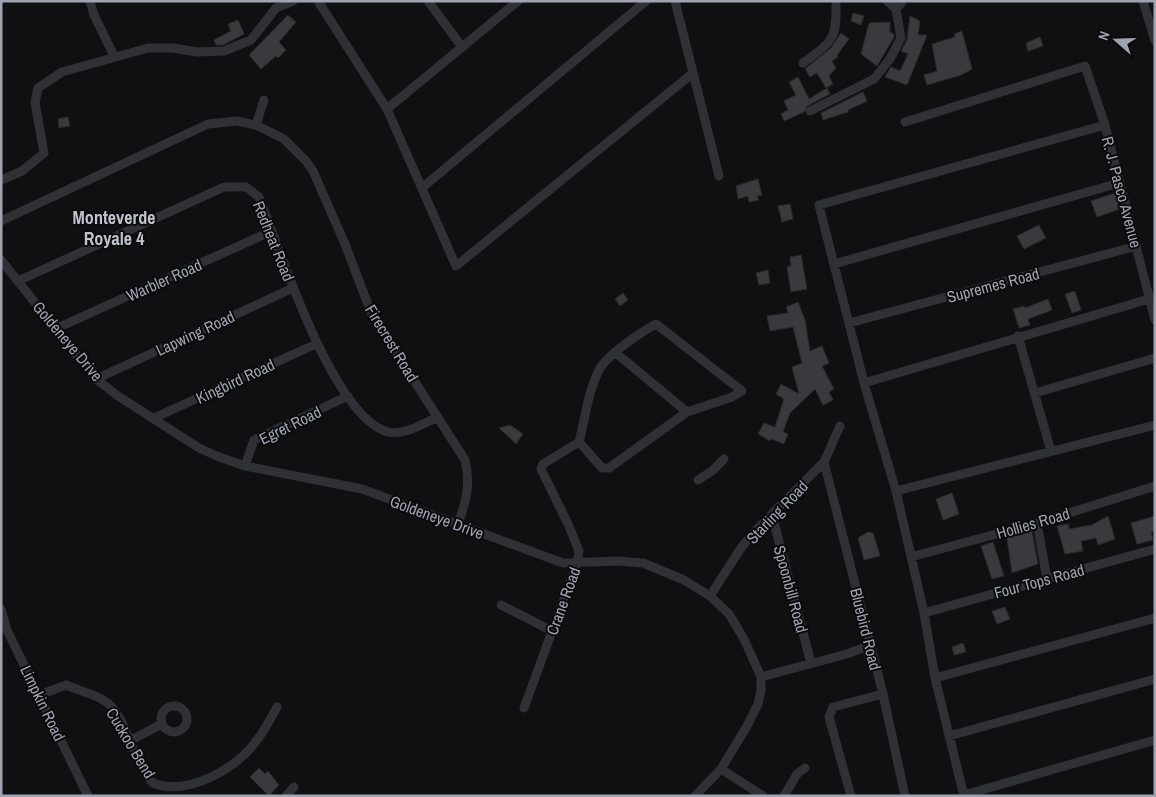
<svg xmlns="http://www.w3.org/2000/svg" width="1156" height="797" font-family="'Archivo Narrow',sans-serif">
<rect width="100%" height="100%" fill="#100f11"/>
<!-- building -->
<path fill="#3a393e" stroke="#2a292d" d="M853 13 864 16 861 25 851 21Z
M288 15 296 22 279 42 286 50 278 58 276 56 261 69 249 55Z
M910 16 920 21 918 35H927L907 85 885 77 891 67 900 71 908 54 901 51 907 40Z
M238 20 244 34 223 45H216L214 40 231 31 228 24Z
M890 22V32L894 34V37L877 66 861 54 869 23Z
M962 31 972 69 961 75 927 85 924 75 937 71 932 44 955 37 954 34Z
M841 33 849 39 837 55 838 57 832 61 836 68 829 76 833 84 826 88 817 73 810 77 805 69 831 48Z
M1040 37 1043 46 1028 51 1026 43Z
M798 77 809 99 827 88 830 94 807 106 804 112 784 121 781 114 788 110 784 101 796 95 789 82Z
M863 92 867 101 848 110V112L823 120 821 113Z
M68 117 70 126 59 128 58 119Z
M758 179 762 195 757 196 759 200 749 202 748 196 738 199 736 186Z
M1115 193 1120 209 1097 217 1091 201Z
M790 204 793 219 782 222 778 206Z
M1039 225 1046 238 1024 249 1017 236Z
M801 255 807 289 791 292 787 267 791 266 790 257Z
M768 270 770 283 759 285 756 273Z
M1075 291 1081 310 1072 313 1065 294Z
M623 293 628 300 620 306 615 299Z
M1048 299 1052 310 1028 319 1030 325 1019 328 1013 309 1024 306 1025 308Z
M798 302 805 320 810 351 822 346 829 363 822 366 834 389 829 392 833 400 823 405 815 389 790 413 783 432 788 434 784 444 772 439 770 441 758 434 764 423 775 427 784 399 776 394 781 384 799 394 792 367 802 363 793 327 770 331 767 316 788 313 786 307Z
M510 425 523 434 516 444 499 428Z
M952 493 959 514 943 520 936 499Z
M1108 516 1115 539 1098 545 1096 538 1081 541 1083 551 1065 554 1057 526 1069 524V529L1092 525Z
M1155 516V531L1151 532 1153 540 1137 544 1131 523Z
M1032 531 1038 564 1012 573 1007 538Z
M868 532 873 533 880 556 864 560 858 538Z
M993 542 1004 576 992 579 981 546Z
M1005 607 1010 619 997 624 992 611Z
M963 643 966 652 954 655 952 647Z
M259 768 265 774 268 771 279 785 269 796 250 777Z"/>
<g fill="none" stroke-linecap="round" stroke-linejoin="round">
<!-- minor -->
<path stroke="#303136" stroke-width="9" d="M90 1 94 15 114 56
M318 1 387 109 456 266 693 73
M428 1 462 47
M675 1 719 176
M1143 1 1155 41
M896 9 903 1
M803 63C833 41 837 40 836 1
M387 109 518 1
M810 111 874 79 890 59 901 38 896 9 887 1
M905 122 1085 66 1105 125 1155 320
M256 125 264 100
M1 180 22 171 44 153 35 103 38 88 62 72 148 48H173L197 52 224 51 251 40 276 8 293 1
M423 187 646 1
M1 221 208 124 237 121 256 125 284 139 306 161 313 171 345 244 372 315 465 460C471 484 466 501 458 524
M1 260 96 379 118 396 199 448 219 457 245 466 362 489 563 563 618 561 643 563 684 580 710 596 729 614 744 639 761 677V691L758 704 747 726 721 769 695 796
M834 264 1119 183
M18 281 224 187H246L259 197C280 249 332 417 388 432 404 436 424 423 438 417
M849 323 1137 246
M55 329 272 231
M1018 336 1051 451
M616 353 687 412
M96 379 293 288
M864 383 1149 299
M1035 393 1155 358
M154 418 316 344
M824 462 883 694 905 796
M245 466 254 440 348 396
M698 480 712 471 724 459
M896 491 1155 425
M772 515 811 663
M1037 523 1047 579
M911 557 1037 523 1155 486
M710 596 741 548 757 529 824 462 840 426
M501 605 552 631
M1 609 7 630 88 796
M924 613 1155 549
M761 677 847 654 871 645
M935 678 1155 618
M39 695 66 685C80 691 100 695 111 706 128 724 134 764 153 783 187 797 238 768 257 740 265 730 271 718 277 707
M161 719a13 13 0 1 1 26 0a13 13 0 1 1-26 0Z
M524 708 577 563 579 551 568 524 541 469 543 464 579 442C585 419 588 392 599 370 607 355 641 332 656 324L742 391 732 397 687 412 609 468H602L579 442
M949 736 1155 679
M129 741 162 724
M721 769 763 796
M964 795 1155 740
M286 796 294 787
M784 796 797 774 805 768
M851 796 829 717 833 707 883 694
M964 796 935 678 924 613 896 491 864 383 819 205 1105 125"/>
</g>
<g text-anchor="middle" dominant-baseline="central" stroke-width="4" stroke-linejoin="round" paint-order="stroke">
<!-- street labels -->
<g font-size="16" fill="#a0a4b2" stroke="#0b0a0c">
<text transform="translate(1122 192) rotate(75)">R. J. Pasco Avenue</text>
<text transform="translate(274 241) rotate(68)">Redheat Road</text>
<text transform="translate(164 280) rotate(-24)">Warbler Road</text>
<text transform="translate(993 285) rotate(-15)">Supremes Road</text>
<text transform="translate(195 333) rotate(-25)">Lapwing Road</text>
<text transform="translate(68 341) rotate(50)">Goldeneye Drive</text>
<text transform="translate(392 343) rotate(59)">Firecrest Road</text>
<text transform="translate(235 381) rotate(-25)">Kingbird Road</text>
<text transform="translate(290 425) rotate(-26)">Egret Road</text>
<text transform="translate(777 512) rotate(-46)">Starling Road</text>
<text transform="translate(437 517) rotate(20)">Goldeneye Drive</text>
<text transform="translate(1033 523) rotate(-16)">Hollies Road</text>
<text transform="translate(1039 581) rotate(-15)">Four Tops Road</text>
<text transform="translate(791 589) rotate(75)">Spoonbill Road</text>
<text transform="translate(563 601) rotate(-70)">Crane Road</text>
<text transform="translate(866 629) rotate(76)">Bluebird Road</text>
<text transform="translate(43 703) rotate(64)">Limpkin Road</text>
<text transform="translate(131 743) rotate(59)">Cuckoo Bend</text>
</g>
<!-- neighbourhood labels -->
<g font-size="18" font-weight="bold" fill="#c1c3ce" stroke="#0b0a0c">
<text x="114" y="217">Monteverde<tspan x="114" dy="21">Royale 4</tspan></text>
</g>
</g>
<!-- border -->
<rect width="1156" height="797" fill="none" stroke="#a0a4b2" stroke-width="5"/>
<!-- north arrow -->
<g transform="translate(1116 40) rotate(290)" stroke="#0b0a0c" stroke-width="4" paint-order="stroke">
<path d="M0-4L9 19L0 12L-9 19Z" fill="#a0a4b2"/>
<text y="-8" font-size="14" font-weight="bold" text-anchor="middle" fill="#a0a4b2">N</text>
</g>
</svg>
